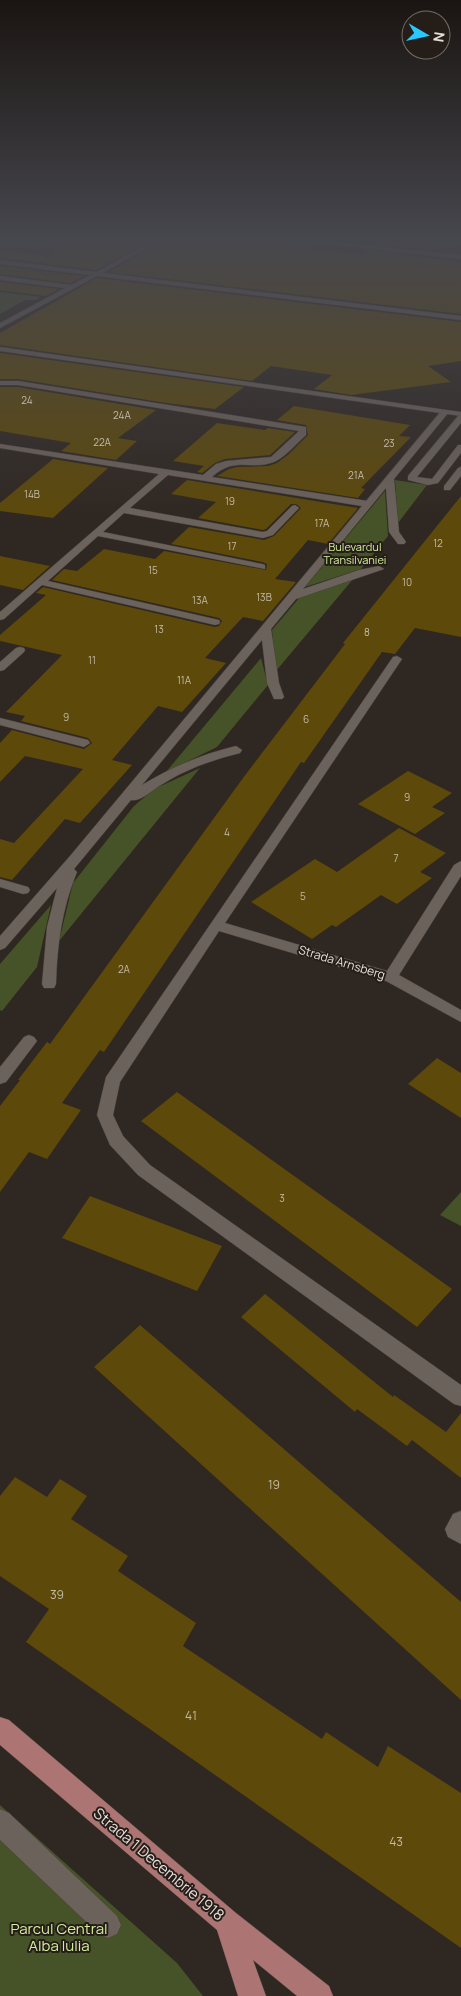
<svg xmlns="http://www.w3.org/2000/svg" width="461" height="1996" font-family="Manrope,sans-serif">
<rect width="100%" height="100%" fill="#2f2721"/>
<!-- green -->
<path fill="#465328" d="M0 292 41 297 36 300H25L0 314Z
M395 480 427 485 398 523Z
M385 491 388 536 361 569 305 587Z
M354 578 276 671 272 630 300 597Z
M261 658 268 685 217 747 166 772Z
M200 768 59 941 73 883 134 806 154 789Z
M51 905 37 967 2 1011 0 1010V964Z
M461 1192V1226L440 1215Z
M0 1805 177 1963 203 1996H0Z"/>
<!-- building -->
<path fill="#5d490a" d="M54 242H149L96 270 0 258V250L53 257Z
M160 242H292L284 246 364 255 369 250 461 262V314L109 272Z
M380 242H406L438 245 432 250 376 245Z
M0 266 84 276 71 283 0 274Z
M97 278 461 322V361L428 366 451 382 351 395 314 389 332 375 271 366 252 381 0 345V333Z
M0 282 59 289 46 296 0 290Z
M0 353 244 387 215 409 166 403 18 379H0Z
M0 387H18L156 410 118 438 137 441 116 460 61 451 71 443 0 431Z
M294 406 410 425 399 436 411 437 361 488 365 489 358 498 217 476 229 469 237 467 268 466 277 463 289 454 308 435 306 425 277 420Z
M217 423 265 430 268 428 295 432 270 455 225 459 215 463 202 473 197 472 204 466 173 461Z
M53 459 108 468 53 518 0 511V503Z
M187 480 358 508 328 544 308 540 275 579 296 582 263 621 243 617 205 658 226 663 182 712 158 706 112 760 132 765 80 823 65 819 12 880 0 877V839L14 843 83 769 25 756 0 782V743L12 730 84 749 92 743 88 738 21 721 25 716 6 712 62 655 0 641V635L46 595 36 593 43 587 215 627 219 626 222 621 219 618 52 580 64 569 77 571 104 549 155 559 164 551 266 570 267 564 262 562 171 544 189 527 264 540 274 536 301 508 296 504H291L266 529 263 530 198 518 216 502 171 494Z
M461 496V637L415 628 395 654 382 652 304 763 301 762 104 1052 100 1050 62 1103 81 1110 47 1159 29 1152 0 1192V1106L20 1080H18L47 1042 50 1044 243 778 345 644 343 643Z
M0 556 50 566 23 590 0 585Z
M408 771 452 793 432 807 445 813 415 834 358 804Z
M399 828 446 853 420 872 432 878 397 904 381 895 336 927 332 925 312 939 251 902 315 859 337 872Z
M437 1058 461 1073V1118L408 1084Z
M177 1092 452 1289 417 1327 141 1121Z
M90 1196 222 1246 197 1291 62 1238Z
M265 1294 393 1397 394 1395 446 1432 461 1413V1478L412 1440 407 1446 357 1409 355 1412 241 1317Z
M140 1325 461 1602V1700L94 1367Z
M15 1477 47 1497 60 1479 87 1496 71 1519 128 1556 118 1571 196 1623 183 1646 322 1739 326 1732 378 1767 388 1746 461 1793V1948L26 1642 49 1609 0 1576V1496Z"/>
<g fill="none" stroke-linecap="round" stroke-linejoin="round">
<defs>
<path id="pedestrian" d="M442 410 449 412 394 479 399 532 406 542 404 544H398L389 532 386 488 303 589 359 570 379 566 384 569 296 599 271 629 279 683 284 697 282 699H274L267 683 262 640 142 785C172 767 202 754 236 746L242 750 240 753C212 760 186 769 161 785 152 790 141 802 131 800L74 869 77 872C62 908 57 946 56 984L54 988H44L42 984 47 927 57 888 5 948 0 950V936L70 856Z
M461 467V476L450 490H444V486L458 468Z
M29 1035 34 1037 37 1041 34 1045 6 1082 0 1084V1067L24 1037Z
M0 1809 9 1813 117 1916 121 1925 117 1934 108 1938 99 1934 0 1840Z"/>
<path id="minor" d="M152 242H158L103 273 461 316V320L97 276 0 328V323L65 288 0 280V276L71 285 90 275 0 264V260L96 272Z
M313 242H328L461 255V259Z
M0 381H18L306 427V435C297 443 286 456 276 461 252 472 236 455 212 477L368 501 372 504 368 507 168 475 130 508 263 532 267 531 292 506 295 505 299 508 273 535 263 538 124 513 103 532 262 564 265 565V569L98 536 48 581 219 620 220 622 219 624 215 625 42 585 4 619 0 620V612L159 474 0 448V444L203 475 216 464 226 461 271 457 299 431 18 385H0Z
M458 416H461V423L417 477 432 479 458 445H461V453L438 483 428 485 408 480V476Z
M20 647 24 648 25 650 24 652 4 670 0 671V662L16 648Z
M397 656 402 659 225 923 387 971 454 865 461 861V876L399 975 461 1010V1022L386 981 219 931 120 1082 113 1115 123 1136 150 1165 461 1385V1406L454 1404 138 1175 110 1145 97 1115 106 1077 393 657Z
M0 718 88 740 90 743 84 747 0 725Z
M0 879 28 887 30 890 28 893 23 894 0 887Z
M461 1511V1544L448 1537 445 1529 453 1514Z"/>
<path id="secondary" d="M0 347 461 412V416L0 351Z"/>
<path id="primary" d="M0 1717 9 1720 236 1913 329 1986 333 1996H297L253 1960 266 1996H238L217 1930 0 1745Z"/>
</defs>
<!-- pedestrian casing -->
<use href="#pedestrian" stroke="#49423d" stroke-width="1"/>
<!-- minor casing -->
<use href="#minor" stroke="#49423d" stroke-width="1"/>
<!-- secondary casing -->
<use href="#secondary" stroke="#49423d" stroke-width="1"/>
<!-- primary casing -->
<use href="#primary" stroke="#49423d" stroke-width="1"/>
<!-- pedestrian -->
<use href="#pedestrian" fill="#6c625c" fill-rule="evenodd"/>
<!-- minor -->
<use href="#minor" fill="#6c625c" fill-rule="evenodd"/>
<!-- secondary -->
<use href="#secondary" fill="#6c625c" fill-rule="evenodd"/>
<!-- primary -->
<use href="#primary" fill="#ac7472" fill-rule="evenodd"/>
</g>
<!-- sky -->
<linearGradient id="sky" x2="0" y2="1"><stop stop-color="#1a1512"/><stop offset="0.46" stop-color="#47474e"/><stop offset="1" stop-color="#47474e" stop-opacity="0"/></linearGradient>
<rect width="461" height="521" fill="url(#sky)"/>
<g text-anchor="middle" dominant-baseline="central" stroke-width="4" stroke-linejoin="round" paint-order="stroke">
<!-- number labels -->
<g font-size="10" fill="#c4baa8">
<text x="27" y="400">24</text>
<text x="122" y="415">24A</text>
<text x="102" y="442">22A</text>
<text x="389" y="443">23</text>
<text x="356" y="475">21A</text>
<text x="32" y="494">14B</text>
<text x="230" y="501">19</text>
<text x="322" y="523">17A</text>
<text x="438" y="543">12</text>
<text x="232" y="546">17</text>
<text x="153" y="570">15</text>
<text x="407" y="582">10</text>
<text x="264" y="597">13B</text>
<text x="200" y="600">13A</text>
<text x="159" y="629">13</text>
<text x="367" y="632">8</text>
<text x="92" y="660">11</text>
<text x="184" y="680">11A</text>
<text x="66" y="717">9</text>
<text x="306" y="719">6</text>
<text x="407" y="797">9</text>
<text x="227" y="832">4</text>
<text x="396" y="858">7</text>
<text x="303" y="896">5</text>
<text x="124" y="969">2A</text>
<text x="282" y="1198">3</text>
</g>
<!-- far-park labels -->
<g font-size="11" fill="#d2ed9b" stroke="#251d18">
<text x="355" y="546">Bulevardul<tspan x="355" dy="13">Transilvaniei</tspan></text>
</g>
<!-- street labels -->
<g font-size="12" fill="#e6e0dc" stroke="#251d18">
<text transform="translate(342 962) rotate(17)">Strada Arnsberg</text>
</g>
<!-- near-number labels -->
<g font-size="12" fill="#c4baa8">
<text x="274" y="1484">19</text>
<text x="57" y="1594">39</text>
<text x="191" y="1715">41</text>
<text x="396" y="1841">43</text>
</g>
<!-- near-street labels -->
<g font-size="15" fill="#e6e0dc" stroke="#251d18">
<text transform="translate(159 1864) rotate(40)">Strada 1 Decembrie 1918</text>
</g>
<!-- near-park labels -->
<g font-size="15" fill="#d2ed9b" stroke="#251d18">
<text x="59" y="1928">Parcul Central<tspan x="59" dy="17">Alba Iulia</tspan></text>
</g>
</g>
<!-- north arrow -->
<g transform="translate(426 35) rotate(99)"><circle r="24" fill="#251d18" stroke="#726b66"/>
<path d="M0-4L9 19L0 12L-9 19Z" fill="#27c8fe"/>
<text y="-8" font-size="14" font-weight="bold" text-anchor="middle" fill="#e6e0dc">N</text>
</g>
</svg>
